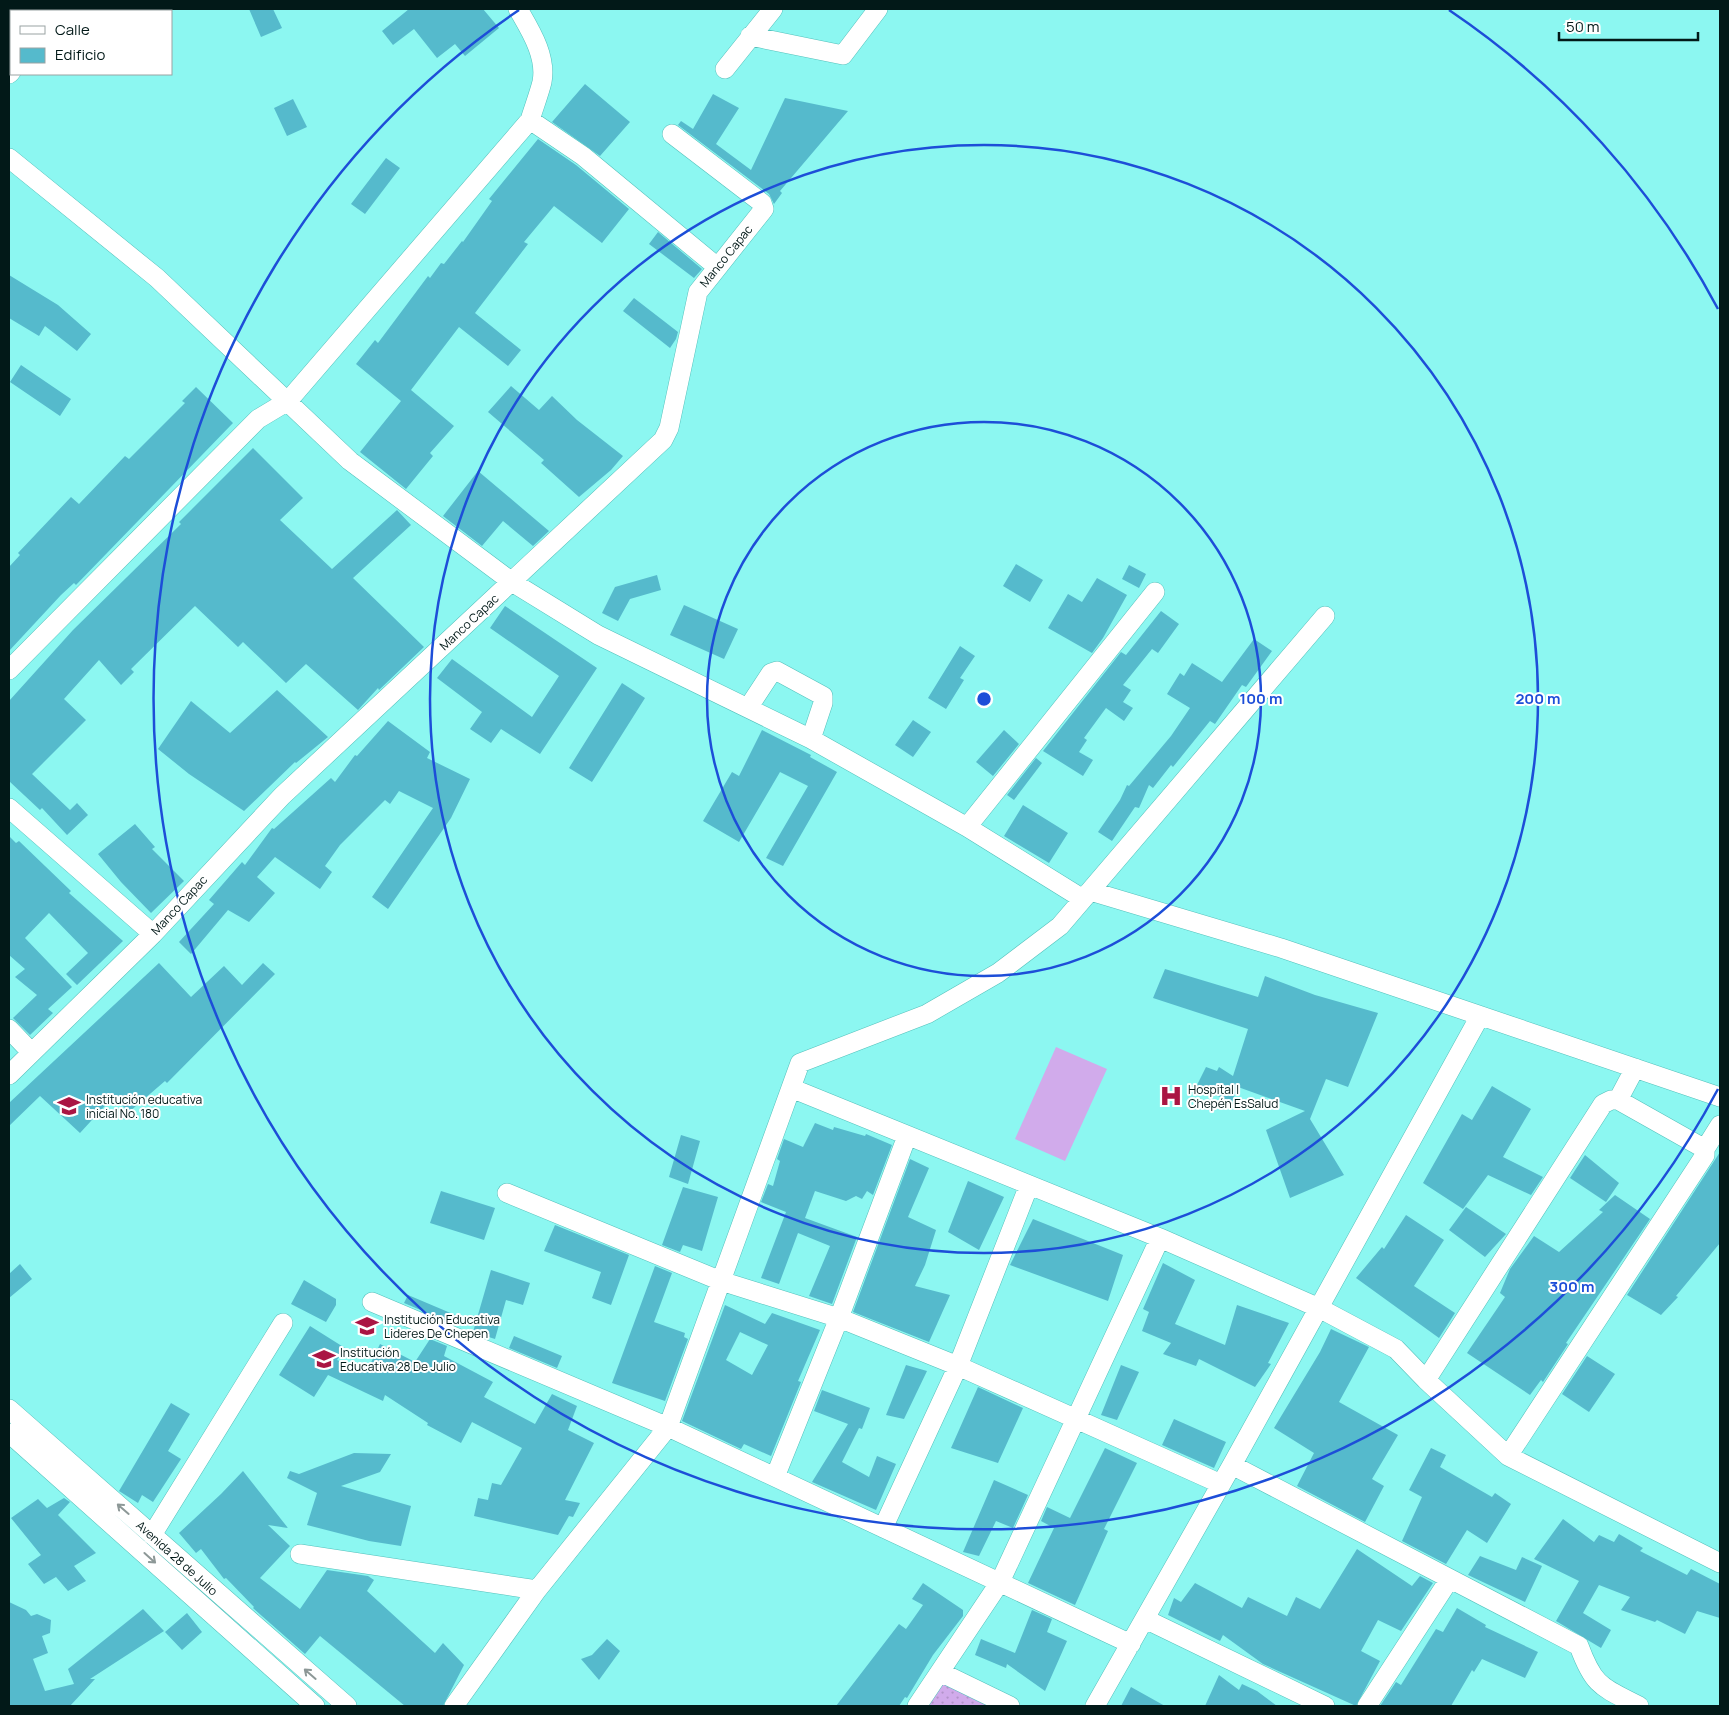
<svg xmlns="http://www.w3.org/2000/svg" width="1729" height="1715" font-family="Manrope,sans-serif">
<defs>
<pattern id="park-dots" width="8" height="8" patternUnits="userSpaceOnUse" patternTransform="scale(1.25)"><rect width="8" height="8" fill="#d1abeb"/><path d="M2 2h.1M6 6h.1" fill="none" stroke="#b293c9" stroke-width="1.8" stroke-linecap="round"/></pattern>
</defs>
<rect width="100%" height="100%" fill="#8cf7f1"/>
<!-- park -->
<path fill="url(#park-dots)" d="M940 1672 1010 1706H917Z"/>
<!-- pitch -->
<path fill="#d1abeb" d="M1056 1047 1107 1069 1065 1161 1015 1139Z"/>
<!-- building -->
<path fill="#55bacc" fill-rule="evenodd" d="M249 9H273L282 28 261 37Z
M409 9H483L499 28 465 56 455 44 437 58 414 29 393 45 382 31Z
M585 84 630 122 600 156 552 122Z
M713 94 739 108 716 144 751 170 785 98 848 111 780 191 782 193 774 204 769 194 678 125 681 121 693 129Z
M293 99 307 127 287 136 274 108Z
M538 139 576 165 629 209 602 243 554 206 524 242 528 244 475 313 521 350 508 366 459 327 411 390 454 426 430 453 433 456 406 489 360 452 401 401 356 364 375 340 378 343 428 276 430 278 441 263 444 264 462 241 463 242 492 201 489 199Z
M386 158 400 168 365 214 351 204Z
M658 232 702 269 694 278 649 244Z
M9 275 58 305 91 334 77 351 45 326 39 336 9 318Z
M634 298 678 332 676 339 670 348 623 311Z
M21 365 71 399 60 416 10 382Z
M511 386 539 410 552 396 577 420 623 456 611 470 579 497 541 463 544 460 488 412Z
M196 387 233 423 76 585 74 583 61 595 9 651V567L20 555 18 553 71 497 79 504 125 456 129 459 185 403 182 401Z
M253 448 303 498 280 520 332 569 397 510 411 525 353 578 424 647 379 690 378 688 358 710 306 664 286 683 243 642 238 647 195 606 131 669 134 672 121 685 99 660 64 699 86 720 32 774 70 810 77 803 88 815 67 835 42 808 40 810 9 781V701L73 630 181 524 179 522Z
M478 471 549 531 533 546 503 521 482 546 443 516Z
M1016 564 1043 580 1030 602 1003 586Z
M1129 565 1146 574 1139 588 1122 579Z
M657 575 661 590 630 599 618 621 602 613 615 587Z
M1097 578 1127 595 1103 638 1092 653 1048 628 1068 594 1082 602Z
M684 605 738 629 724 659 670 635Z
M505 606 597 668 540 754 501 729 491 743 470 729 482 712 437 678 452 659 532 717 559 676 490 628Z
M1161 611 1179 624 1158 653 1152 649 1123 685 1131 690 1123 702 1133 708 1124 721 1106 708 1084 738 1087 740 1079 752 1093 760 1083 776 1043 751 1121 652 1126 655Z
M1254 639 1272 651 1246 687 1242 685 1215 724 1210 721 1173 767 1171 765 1153 788 1149 785 1139 808 1135 807 1112 841 1098 832 1120 800 1127 785 1129 786 1171 736 1190 708 1167 694 1180 673 1184 676 1192 663 1222 682Z
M960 646 975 656 960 678 964 680 946 709 928 698Z
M622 683 645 698 592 782 569 768Z
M277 690 328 737 296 763 295 762 244 811 189 774 158 749 191 701 230 733Z
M913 720 931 732 913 757 895 745Z
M388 721 430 752 427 758 470 779 451 818 388 909 372 897 433 808 399 791 390 804 385 800 340 845 325 866 332 872 320 889 275 857 257 877 275 893 249 922 228 910 191 954 179 942 214 904 209 900 242 862 245 865 272 828 274 829 331 778 335 782 355 755 357 756Z
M762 730 811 755 810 757 837 772 783 866 766 858 808 786 780 772 739 842 703 821 732 772 739 776Z
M1004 730 1019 744 993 776 976 762Z
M1036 758 1042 763 1014 800 1007 795Z
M1023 805 1068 833 1049 863 1004 836Z
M135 824 155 847 152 849 184 881 151 913 121 882 98 854Z
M9 836 16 843 19 841 71 891 69 893 123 941 77 985 66 974 88 953 49 913 25 938 72 987 48 1009 53 1013 30 1035 13 1018 37 995 15 977 25 969 9 955Z
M159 963 191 997 224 966 242 985 263 963 275 974 167 1083 165 1081 129 1112 113 1097 80 1133 40 1096 9 1126V1103Z
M1165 969 1258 997 1265 976 1315 995 1378 1013 1348 1087 1326 1079 1310 1119 1344 1175 1290 1198 1266 1130 1305 1111 1238 1087 1232 1102 1196 1087 1206 1067 1217 1071 1219 1067 1233 1076 1248 1029 1153 998Z
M1492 1086 1531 1109 1503 1157 1543 1177 1531 1195 1488 1175 1463 1209 1423 1183 1462 1114 1472 1120Z
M815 1123 833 1130 834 1127 865 1136 866 1134 892 1145 873 1195 867 1191 862 1199 856 1196 846 1201 815 1191 805 1218 857 1237 832 1304 809 1296 830 1246 798 1233 779 1284 761 1278 786 1212 761 1202 768 1184 773 1186 780 1161 777 1159 784 1139 803 1147Z
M681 1135 700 1141 688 1184 669 1177Z
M1720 1152V1243L1676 1296 1678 1297 1661 1315 1627 1295Z
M1585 1155 1619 1183 1606 1202 1570 1178Z
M910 1159 929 1168 908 1217 936 1230 925 1265 915 1286 950 1295 929 1342 853 1312Z
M968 1181 1004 1197 979 1250 948 1232Z
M683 1187 718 1197 702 1251 683 1245 680 1252 662 1245Z
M441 1191 495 1208 484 1240 430 1223Z
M1615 1195 1650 1219 1566 1343 1568 1344 1543 1382 1541 1380 1530 1395 1467 1353 1505 1297 1500 1293 1510 1269 1534 1236 1559 1252 1603 1212 1599 1210Z
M1466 1207 1506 1234 1485 1257 1449 1230Z
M1406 1215 1444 1240 1414 1286 1455 1313 1439 1338 1356 1278 1382 1247 1384 1249Z
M1033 1219 1123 1255 1108 1301 1010 1265Z
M555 1225 629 1255 611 1305 592 1298 601 1272 544 1251Z
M1163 1263 1195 1280 1175 1324 1225 1345 1237 1305 1289 1323 1268 1363 1271 1364 1255 1387 1199 1359 1196 1366 1163 1354 1171 1343 1142 1331 1149 1312 1143 1309Z
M20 1264 32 1279 9 1298V1274Z
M655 1266 672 1273 654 1322 685 1333 684 1337 688 1339 665 1401 612 1383Z
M491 1270 530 1283 523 1305 506 1300 495 1339 473 1332Z
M304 1280 336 1299V1305L326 1322 291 1304Z
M408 1295 460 1317 456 1325 404 1303Z
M725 1305 765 1324 772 1313 820 1330 798 1381 801 1382 771 1456 744 1444 741 1449 682 1421ZM740 1332 768 1345 752 1375 726 1360Z
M310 1326 345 1348 337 1360 366 1373 380 1344 415 1362 430 1339 447 1346 444 1356 493 1382 484 1397 535 1424 552 1394 577 1406 568 1430 594 1443 565 1500 580 1503 573 1517 569 1516 558 1535 474 1516 478 1498 488 1500 492 1483 501 1485 522 1448 472 1422 461 1443 427 1425 428 1423 385 1395 383 1401 328 1375 314 1397 279 1375Z
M1331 1329 1369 1347 1339 1402 1398 1435 1372 1479 1384 1486 1365 1522 1297 1486 1314 1453 1274 1428 1320 1352Z
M514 1336 562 1356 557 1368 509 1348Z
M1587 1356 1615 1374 1589 1412 1562 1394Z
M906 1365 927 1371 904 1419 886 1415Z
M1121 1365 1139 1372 1117 1420 1101 1415Z
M978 1387 1023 1408 998 1463 951 1448Z
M822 1390 870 1408 862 1429 859 1428 842 1462 869 1477 877 1456 896 1464 876 1510 812 1482 848 1424 814 1411Z
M171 1403 190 1414 168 1451 181 1459 153 1502 142 1495 138 1503 119 1491Z
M1174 1419 1226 1442 1214 1468 1162 1445Z
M1105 1448 1137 1463 1104 1529 1108 1531 1075 1605 1028 1583 1054 1528 1041 1521 1047 1507 1070 1518Z
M1431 1448 1446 1455 1440 1467 1492 1497 1495 1493 1511 1504 1487 1543 1467 1530 1446 1564 1402 1541 1422 1497 1409 1490Z
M354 1453 391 1454 380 1472 341 1486 411 1506 401 1546 369 1541 307 1525 317 1493 287 1478 290 1471 299 1474Z
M243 1471 288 1528 268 1525 290 1546 260 1578 300 1609 327 1570 368 1576 374 1580 367 1591 435 1653 443 1643 464 1665 443 1706H405L320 1636 305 1654 253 1608 254 1607 226 1578 224 1579 201 1549 196 1553 179 1533 221 1494Z
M994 1480 1028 1495 1013 1528 996 1521 979 1556 963 1552Z
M64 1498 70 1502 58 1515 96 1553 74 1566 86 1581 68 1591 56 1577 44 1584 28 1564 41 1555 11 1518 38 1499 47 1508Z
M1563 1519 1594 1542 1599 1535 1614 1542 1619 1534 1643 1548 1640 1551 1687 1575 1691 1569 1720 1584V1618L1697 1611 1685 1634 1657 1620 1655 1622 1621 1610 1630 1597 1599 1585 1583 1613 1611 1630 1601 1648 1556 1621 1579 1581 1534 1559Z
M1357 1549 1412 1586 1420 1576 1433 1583 1401 1631 1378 1620 1361 1651 1380 1661 1356 1706 1263 1664 1223 1635 1220 1641 1168 1615 1174 1598 1181 1602 1195 1583 1242 1608 1248 1597 1287 1616 1296 1597 1320 1609Z
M1480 1556 1516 1570 1522 1557 1542 1566 1525 1602 1468 1575Z
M923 1583 963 1610V1616L933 1655 907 1698 905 1697 899 1706H836L899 1624 906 1629 923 1605 912 1599Z
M9 1602 26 1610 31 1616 37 1614 51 1620 50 1633 42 1636 48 1653 33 1659 45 1691 74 1684 68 1669 143 1609 164 1631 90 1679H95L70 1706H9Z
M1457 1608 1486 1625 1485 1627 1538 1652 1525 1678 1482 1659 1474 1672 1472 1670 1451 1706H1380L1396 1682 1401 1685 1436 1629 1443 1632Z
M1032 1610 1052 1619 1047 1632 1067 1641 1045 1691 1007 1664 1006 1668 975 1655 981 1639 1015 1653Z
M187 1613 202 1632 182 1650 165 1632Z
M607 1639 620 1651 599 1680 581 1659 592 1655Z
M1219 1675 1239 1690 1242 1684 1257 1691 1277 1706H1205Z
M1131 1687 1165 1706H1121Z"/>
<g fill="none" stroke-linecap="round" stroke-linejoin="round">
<defs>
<path id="minor" d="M61 9 63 11
M83 11 86 9
M750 36 843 55 878 9
M725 69 773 9
M9 74 11 72
M530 120 583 156 716 266
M9 158 157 278 350 461 512 582 598 635 811 739 967 827 1083 899
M9 670 258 419 288 401 530 120C534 107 539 94 542 82 547 56 530 30 518 9
M748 708 771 673 777 671 823 696V703L811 739
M9 808 153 934
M967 827 1155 592
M1090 891 1281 948 1720 1097
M9 1029 31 1052
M9 1075 153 934 282 796 663 440 669 428 698 292 764 209 762 203 672 134
M791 1088 1160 1238 1319 1308 1396 1349 1426 1380 1508 1456 1720 1563
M1618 1100 1635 1068
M1705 1149 1720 1125
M507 1193 721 1281 839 1318 958 1366 1221 1484
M372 1302 668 1427 1131 1644
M1426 1380 1603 1104 1611 1100H1618L1705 1149V1155L1508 1456
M9 1409 347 1706
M9 1433 315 1706
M1232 1465 1579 1646C1594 1687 1602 1687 1639 1706
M775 1477 839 1318 907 1136
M883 1528 958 1366 1029 1185
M152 1535 283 1323
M300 1554 537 1590
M1145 1619 1325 1706
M940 1672 1010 1706
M454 1706 537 1590 668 1427 800 1063 927 1014 998 973 1060 926 1325 616
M917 1706 1000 1582 1160 1238
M1095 1706 1232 1465 1480 1016
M1367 1706 1449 1580"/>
</defs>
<!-- minor casing -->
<use href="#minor" stroke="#53c0bb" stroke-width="20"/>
<!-- minor -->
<use href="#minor" stroke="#fff" stroke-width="19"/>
</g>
<!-- one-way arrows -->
<defs><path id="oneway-shaft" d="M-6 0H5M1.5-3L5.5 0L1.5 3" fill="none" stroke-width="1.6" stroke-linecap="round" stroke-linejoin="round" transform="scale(1.25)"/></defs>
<g stroke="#8d9897">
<use href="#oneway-shaft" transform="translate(123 1509) rotate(-139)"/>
<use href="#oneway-shaft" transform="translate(150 1558) rotate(42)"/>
<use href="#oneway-shaft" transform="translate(310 1674) rotate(-139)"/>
</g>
<!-- distance rings -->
<g fill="none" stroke="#1d4ed8" stroke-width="2.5">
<circle cx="984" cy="699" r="277"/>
<circle cx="984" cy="699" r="554"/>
<path d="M1718 1089A831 831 0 1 1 519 10M1449 10A831 831 0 0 1 1718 309"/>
</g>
<!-- icons -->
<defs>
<symbol id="hospital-bare" viewBox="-9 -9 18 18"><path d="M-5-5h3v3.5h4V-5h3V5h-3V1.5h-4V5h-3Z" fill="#aa1543" stroke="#fff" stroke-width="2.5" paint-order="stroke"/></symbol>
<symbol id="school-bare" viewBox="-9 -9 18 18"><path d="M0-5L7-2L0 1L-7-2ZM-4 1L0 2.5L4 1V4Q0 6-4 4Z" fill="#aa1543" stroke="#fff" stroke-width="2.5" paint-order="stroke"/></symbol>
</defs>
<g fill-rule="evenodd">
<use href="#hospital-bare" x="1155" y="1080" width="32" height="32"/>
<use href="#school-bare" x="53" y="1090" width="32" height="32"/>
<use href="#school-bare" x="351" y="1310" width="32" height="32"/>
<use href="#school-bare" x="308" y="1343" width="32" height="32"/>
</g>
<g text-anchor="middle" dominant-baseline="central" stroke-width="4" stroke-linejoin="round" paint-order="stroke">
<!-- street labels -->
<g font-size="12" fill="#021918" stroke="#fff">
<text transform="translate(726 256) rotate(-51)">Manco Capac</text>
<text transform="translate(469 622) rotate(-43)">Manco Capac</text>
<text transform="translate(179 905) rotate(-47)">Manco Capac</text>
<text transform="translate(177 1558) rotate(42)">Avenida 28 de Julio</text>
</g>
<!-- poi labels -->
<g font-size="12" fill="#021918" stroke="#fff" text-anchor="start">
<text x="1188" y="1089">Hospital I<tspan x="1188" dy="14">Chepén EsSalud</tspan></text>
<text x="86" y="1099">Institución educativa<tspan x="86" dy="14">inicial No. 180</tspan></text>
<text x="384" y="1319">Institución Educativa<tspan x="384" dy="14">Lideres De Chepen</tspan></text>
<text x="340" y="1352">Institución<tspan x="340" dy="14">Educativa 28 De Julio</tspan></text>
</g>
</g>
<circle cx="984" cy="699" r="8" fill="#1d4ed8" stroke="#fff" stroke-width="2.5"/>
<g font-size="15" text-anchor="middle" font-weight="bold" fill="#1d4ed8" stroke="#fff" stroke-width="4" stroke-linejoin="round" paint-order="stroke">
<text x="1261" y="704">100 m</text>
<text x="1538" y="704">200 m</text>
<text x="1572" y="1292">300 m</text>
</g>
<!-- border -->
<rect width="1729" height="1715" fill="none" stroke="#021918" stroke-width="20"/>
<!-- legend -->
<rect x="10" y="10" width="162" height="65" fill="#ffffff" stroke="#9aa3a3"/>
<rect x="20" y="26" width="25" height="8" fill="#ffffff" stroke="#9aa3a3"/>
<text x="55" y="35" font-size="15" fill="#021918">Calle</text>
<rect x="20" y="48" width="25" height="15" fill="#55bacc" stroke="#9aa3a3"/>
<text x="55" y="60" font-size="15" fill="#021918">Edificio</text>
<!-- scale -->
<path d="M1559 32v8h139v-8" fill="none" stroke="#021918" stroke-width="2.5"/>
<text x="1566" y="32" font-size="15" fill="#021918" stroke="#ffffff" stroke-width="4" paint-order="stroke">50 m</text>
</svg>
